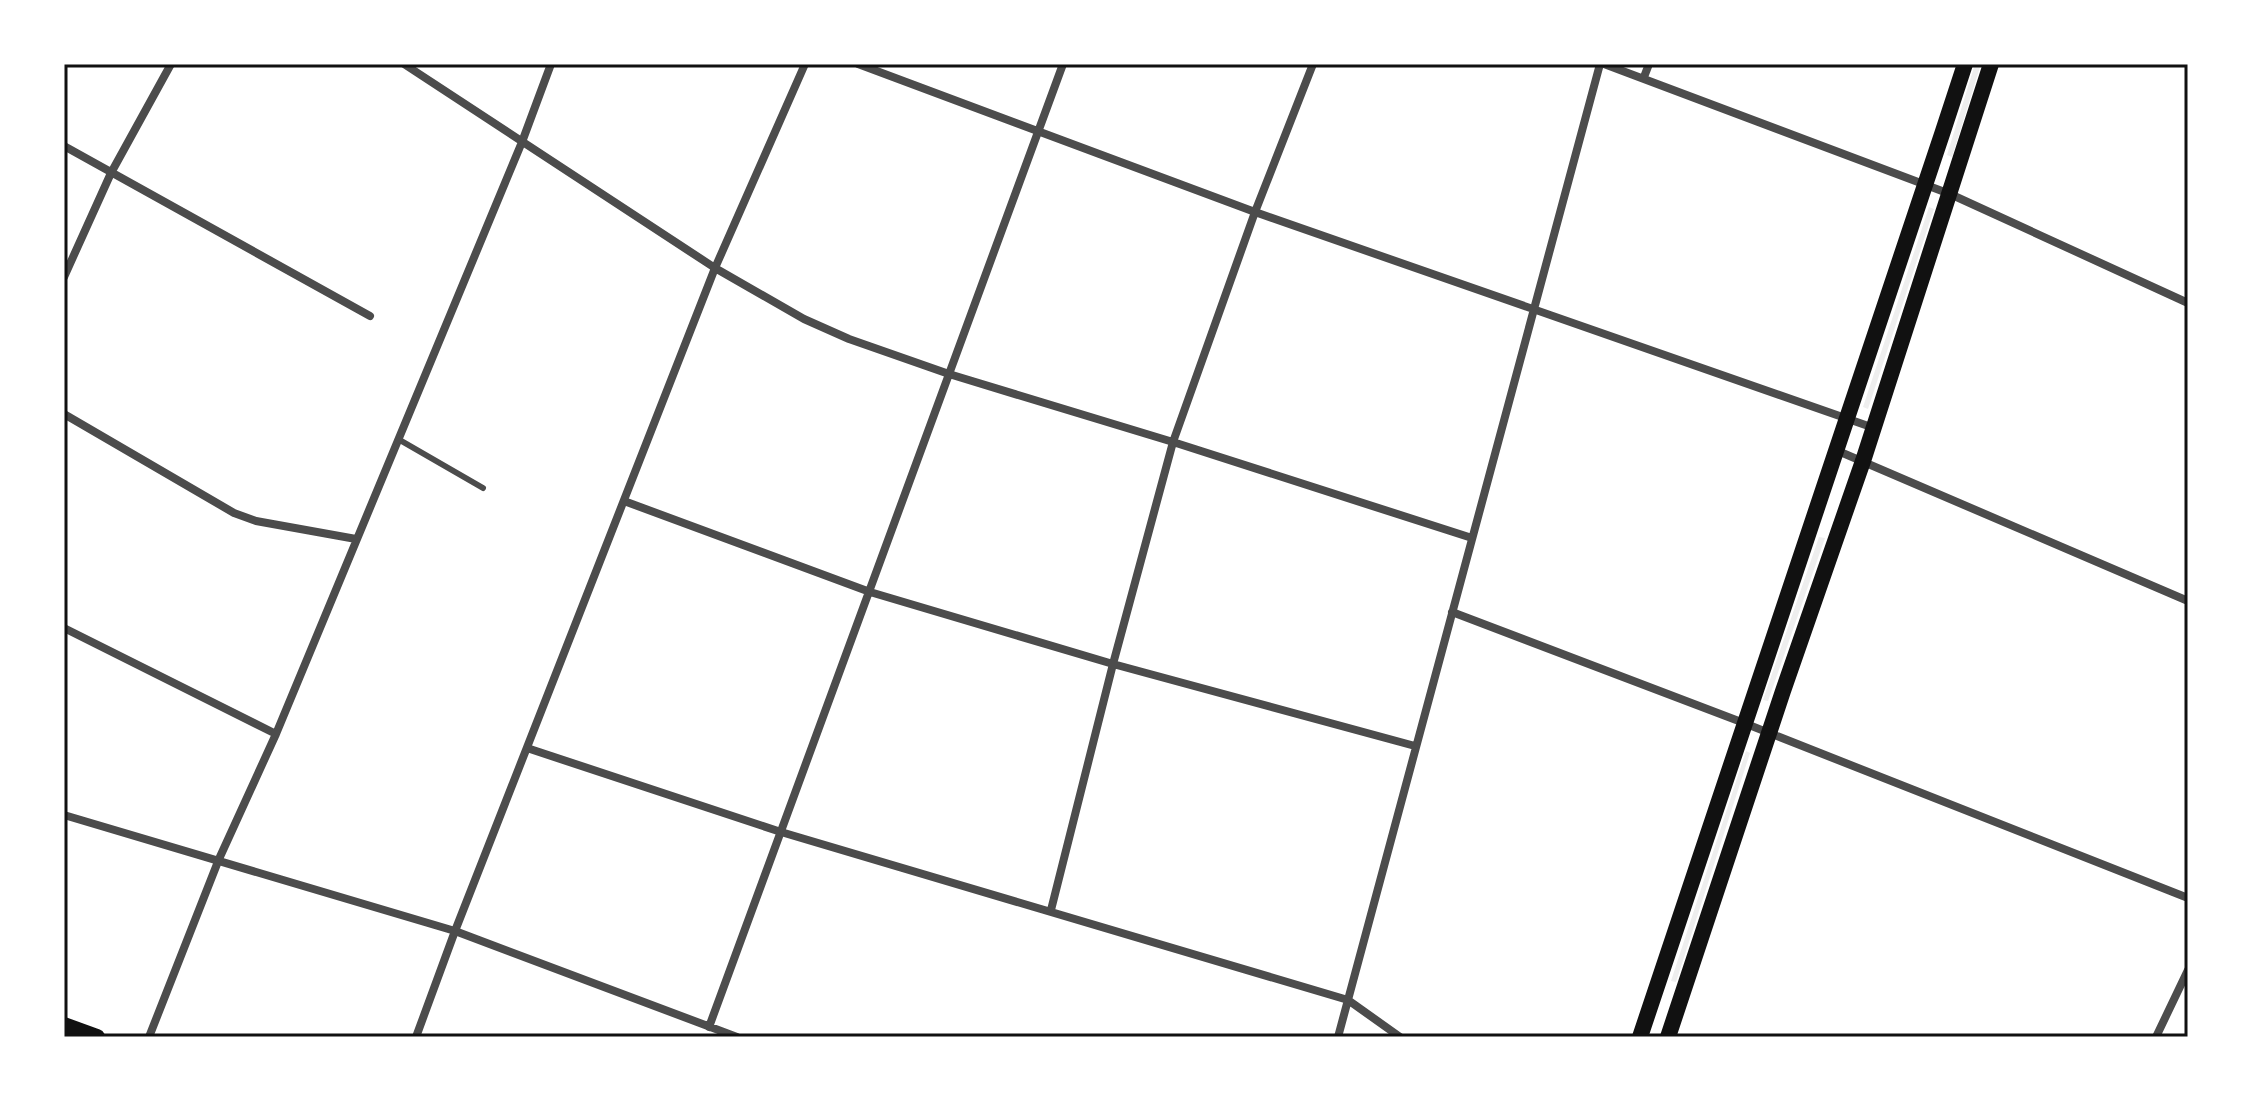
<svg xmlns="http://www.w3.org/2000/svg" width="2252" height="1101" font-family="'Nunito Sans',sans-serif">
<rect width="100%" height="100%" fill="#fff"/>
<!-- green -->
<path fill="#eee" d="M1975 64H1981L1952 157 1947 155Z
M1929 207 1934 209 1868 409 1863 407Z
M1819 537 1825 538 1768 701 1763 700Z
M1746 751 1750 753 1676 982 1671 981Z"/>
<g fill="none" stroke-linecap="round" stroke-linejoin="round">
<!-- service -->
<path stroke="#4c4c4c" stroke-width="6" d="M398 439 483 488"/>
<!-- minor -->
<path stroke="#4c4c4c" stroke-width="8" d="M404 64 715 268 804 319 849 339 949 374 1173 442 1472 538
M858 64 1255 212 1874 428
M1604 64 1950 194 2188 303
M1644 77 1649 64
M64 146 370 316
M64 277 111 173 171 64
M64 414 234 513 256 521 356 539
M1838 451 2188 601
M624 501 870 592 1113 664 1415 746
M1452 612 1744 723 2188 898
M64 628 276 734
M527 748 781 832 1348 1000 1400 1037
M64 815 455 931 737 1037
M1051 910 1113 664 1173 442 1255 212 1313 64
M709 1027 1063 64
M149 1037 219 859 276 734 522 142 551 64
M416 1037 455 931 715 268 805 64
M1338 1037 1600 64
M2156 1037 2188 970"/>
<!-- secondary -->
<path stroke="#111" stroke-width="16" d="M64 1025 97 1037
M1640 1037C1747 712 1859 389 1965 64
M1668 1037 1783 691 1863 461 1991 64"/>
</g>
<!-- border -->
<rect width="2252" height="1101" fill="none" stroke="#ffffff" stroke-width="132"/>
<rect x="66" y="66" width="2120" height="969" fill="none" stroke="#111" stroke-width="3"/>
</svg>
